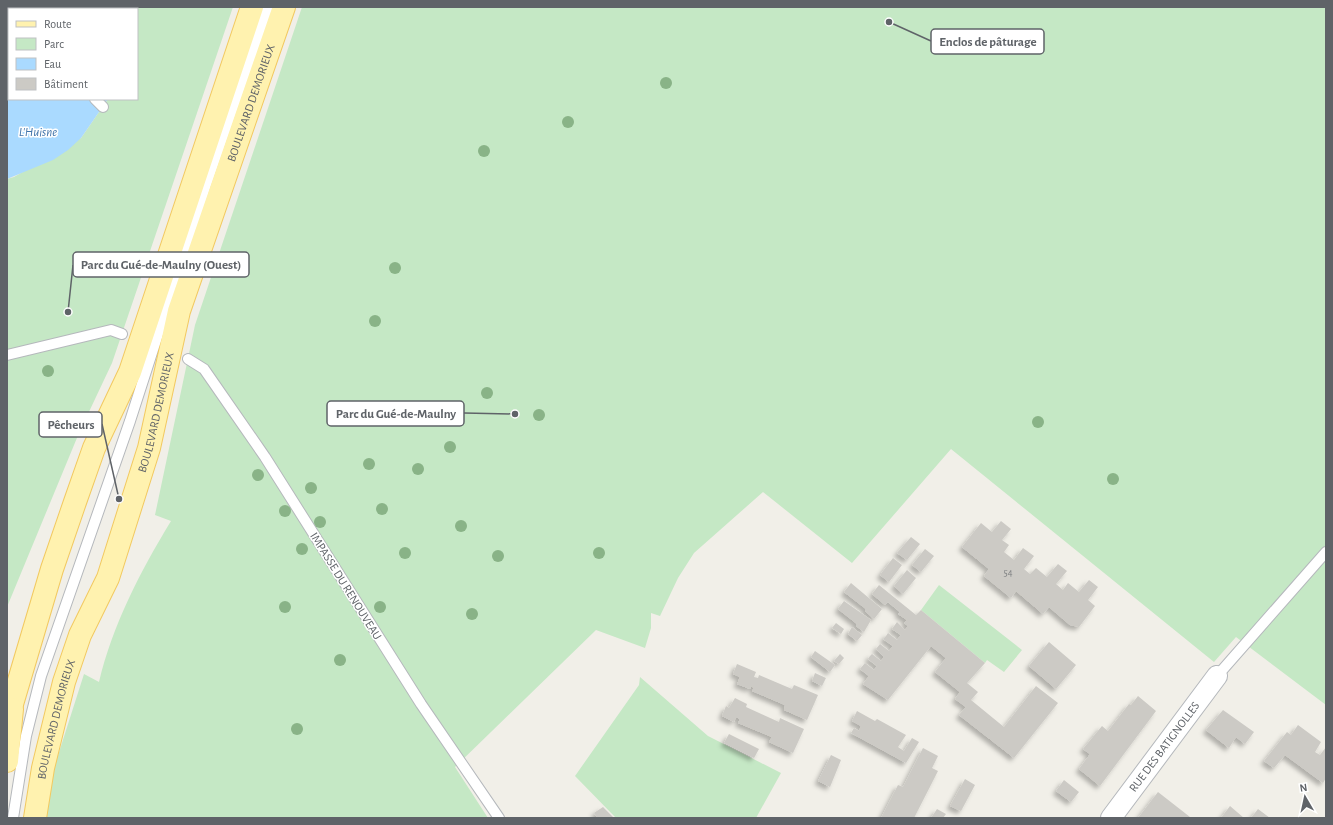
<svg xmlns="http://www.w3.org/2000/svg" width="1333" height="825" font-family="'Alegreya Sans',sans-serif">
<defs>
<filter id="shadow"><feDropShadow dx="-3.5" dy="3.5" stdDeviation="2" flood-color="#0004"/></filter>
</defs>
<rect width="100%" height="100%" fill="#f1efe8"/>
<!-- green -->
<path fill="#c5e8c5" d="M122 7H233L112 363 79 433 7 607V179L14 177 81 138 108 99H137V9H122Z
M302 7H1326V705L1236 637 1214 662 951 449 852 563 763 492 694 553 678 578 660 616 651 613V628L645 648 596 630 455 767 488 818H46L54 768 84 674 99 682C113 624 140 572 171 521L155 515 195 325Z
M939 585 1022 650 1004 672 987 660 985 663 921 610Z
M640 677 708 736 781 773 756 818H616L575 776 639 685Z"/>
<!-- water -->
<path fill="#aadaff" d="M7 7H122V9H9V99H108L81 138 68 150 53 160 7 179Z"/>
<!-- building -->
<path fill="#cccac5" filter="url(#shadow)" d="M1001 521 1011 529 1002 540 1009 545 1004 552 1014 560 1023 548 1034 556 1024 569 1030 574 1036 568 1047 577 1058 564 1067 571 1056 584 1063 590 1068 583 1079 592 1089 580 1098 587 1088 600 1095 606 1079 627 1070 625 1049 607 1043 614 1016 591 1011 598 984 576 989 569 962 547 981 523 992 532Z
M911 537 920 544 907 560 897 553Z
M925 549 934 556 921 572 912 565Z
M893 558 902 565 889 582 880 575Z
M907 570 916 578 903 594 894 586Z
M851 583 882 609 874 619 865 611 866 609 844 592Z
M879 585 916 615 921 610 985 663 967 683 978 692 971 700 1004 727 1036 686 1058 703 1014 758 959 715 966 707 955 699 960 692 935 672 946 658 931 646 888 700 863 684 869 676 860 669 865 663 874 670 877 666 868 659 870 656 872 654 881 661 884 657 876 649 880 644 889 651 893 646 883 639 886 636 888 633 897 640 901 635 892 629 897 622 905 630 908 626 904 623 907 620 898 614 900 612 888 602 885 605 872 594Z
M844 601 871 620 864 632 856 626 857 624 838 609Z
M836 623 844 629 841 634 832 628Z
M852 627 862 635 857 641 848 634Z
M1049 642 1076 665 1056 689 1029 666Z
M815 651 835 665 830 672 811 657Z
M840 654 844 658 839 664 834 661Z
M737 664 756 672 754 677 758 678 759 675 792 689 794 685 818 695 807 720 784 710 785 705 752 691 754 688 751 686 750 689 737 684 740 677 733 674Z
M815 673 826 678 822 686 812 681Z
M1138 696 1156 711 1100 786 1079 769 1090 754 1083 749 1102 726 1108 731 1129 704 1131 705Z
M735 698 747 704 746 707 779 722 780 718 804 729 793 753 769 742 772 737 738 723 740 719 736 717 734 722 722 716 726 706 729 708Z
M1223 710 1254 732 1245 744 1236 737 1229 748 1206 730Z
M857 711 875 721 877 719 906 735 898 747 904 751 912 738 919 742 906 763 851 733 854 728 859 731 861 726 852 721Z
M1298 725 1321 742 1315 752 1320 755 1326 747V778L1323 783 1285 755 1274 768 1264 761 1287 732 1291 735Z
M729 734 759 749 754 758 724 743Z
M923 748 938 756 932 768 938 771 914 818H881L898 785 903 787Z
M831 755 841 760 830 787 818 781Z
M965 779 975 785 961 811 950 806Z
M1064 780 1079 792 1071 802 1056 791Z
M1158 792 1190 817 1189 818H1138Z
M1230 806 1244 818H1221Z
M603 807 614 818H598L594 813Z
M937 809 946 814 943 818H931Z
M1258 809 1270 818H1251Z"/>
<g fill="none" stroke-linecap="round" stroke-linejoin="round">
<defs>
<path id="lane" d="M95 99 103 107
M7 355 111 330 122 334
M188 359 204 369 265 457 421 704 499 818
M1217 676 1326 552
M13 818 26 736 41 676 130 421 206 185 268 7"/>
<g id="street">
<path id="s1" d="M1111 818 1217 676"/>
</g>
<g id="primary">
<path d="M7 721 52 569 75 502 94 448 130 372 252 7"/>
<path d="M7 761 12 709"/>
<path id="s2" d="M35 818 43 768 64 682 80 635 108 578 149 448 179 311 284 7"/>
</g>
</defs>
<!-- lane casing -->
<use href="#lane" stroke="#b5b8bc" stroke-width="12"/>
<!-- street casing -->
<use href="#street" stroke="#b5b8bc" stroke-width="22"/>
<!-- primary casing -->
<use href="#primary" stroke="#f2c960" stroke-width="24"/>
<!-- lane -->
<use href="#lane" stroke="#fff" stroke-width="10"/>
<!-- street -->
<use href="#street" stroke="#fff" stroke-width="20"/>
<!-- primary -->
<use href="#primary" stroke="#fff2af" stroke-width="22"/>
</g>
<!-- trees -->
<g fill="#89b387">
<circle cx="666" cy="83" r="6"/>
<circle cx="568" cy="122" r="6"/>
<circle cx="484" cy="151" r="6"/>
<circle cx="395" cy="268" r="6"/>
<circle cx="375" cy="321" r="6"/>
<circle cx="48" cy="371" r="6"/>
<circle cx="487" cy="393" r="6"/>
<circle cx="539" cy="415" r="6"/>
<circle cx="1038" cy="422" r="6"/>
<circle cx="450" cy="447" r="6"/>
<circle cx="369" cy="464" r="6"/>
<circle cx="418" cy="469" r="6"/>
<circle cx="258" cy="475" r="6"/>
<circle cx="1113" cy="479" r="6"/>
<circle cx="311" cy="488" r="6"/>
<circle cx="382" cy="509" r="6"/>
<circle cx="285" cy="511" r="6"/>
<circle cx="320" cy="522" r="6"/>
<circle cx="461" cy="526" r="6"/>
<circle cx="302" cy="549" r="6"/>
<circle cx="405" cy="553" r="6"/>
<circle cx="599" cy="553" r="6"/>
<circle cx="498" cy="556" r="6"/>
<circle cx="285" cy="607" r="6"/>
<circle cx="380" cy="607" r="6"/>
<circle cx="472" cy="614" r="6"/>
<circle cx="340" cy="660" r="6"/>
<circle cx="297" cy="729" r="6"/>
</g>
<g text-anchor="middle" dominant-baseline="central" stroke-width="3" stroke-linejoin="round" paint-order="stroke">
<!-- number labels -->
<g font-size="10" fill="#7a7d7f">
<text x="1008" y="573">54</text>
</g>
<!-- street labels -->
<g font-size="12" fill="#5f6368" stroke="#fff">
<text stroke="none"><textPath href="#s2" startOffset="749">BOULEVARD DEMORIEUX</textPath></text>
<text stroke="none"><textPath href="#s2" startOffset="425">BOULEVARD DEMORIEUX</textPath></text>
<text transform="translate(346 586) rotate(58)">IMPASSE DU RENOUVEAU</text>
<text stroke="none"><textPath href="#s2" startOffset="101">BOULEVARD DEMORIEUX</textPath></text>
<text stroke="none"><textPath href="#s1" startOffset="89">RUE DES BATIGNOLLES</textPath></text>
</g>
<!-- water labels -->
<g font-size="13" font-style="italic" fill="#4174aa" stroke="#fff">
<text x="38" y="132">L'Huisne</text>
</g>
</g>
<!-- callouts -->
<path fill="none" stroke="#5f6368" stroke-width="1.5" d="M889 22L931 41M68 312L73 265M515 414L464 413M119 499L102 424"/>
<g fill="#5f6368" stroke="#fff" stroke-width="1.5">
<circle cx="889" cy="22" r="4"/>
<circle cx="68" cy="312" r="4"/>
<circle cx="515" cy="414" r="4"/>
<circle cx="119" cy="499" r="4"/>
</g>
<g fill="#fff" stroke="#5f6368" stroke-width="1.5">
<rect x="931" y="29" width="113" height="25" rx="4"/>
<rect x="73" y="252" width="176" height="25" rx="4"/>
<rect x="327" y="401" width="137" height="25" rx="4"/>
<rect x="39" y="412" width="63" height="25" rx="4"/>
</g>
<g font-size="13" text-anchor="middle" font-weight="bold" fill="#5f6368">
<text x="988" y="46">Enclos de pâturage</text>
<text x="161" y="269">Parc du Gué-de-Maulny (Ouest)</text>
<text x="396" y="418">Parc du Gué-de-Maulny</text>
<text x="71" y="429">Pêcheurs</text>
</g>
<!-- border -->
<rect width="1333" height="825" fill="none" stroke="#5f6368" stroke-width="16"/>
<!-- legend -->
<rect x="8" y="8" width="130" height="92" fill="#ffffff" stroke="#bfc1c3"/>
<rect x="16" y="21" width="20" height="6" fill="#fff2af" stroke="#bfc1c3"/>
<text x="44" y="28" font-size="12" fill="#5f6368">Route</text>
<rect x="16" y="38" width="20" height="12" fill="#c5e8c5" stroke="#bfc1c3"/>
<text x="44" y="48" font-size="12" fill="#5f6368">Parc</text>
<rect x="16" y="58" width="20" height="12" fill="#aadaff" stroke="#bfc1c3"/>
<text x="44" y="68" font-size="12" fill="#5f6368">Eau</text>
<rect x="16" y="78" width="20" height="12" fill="#cccac5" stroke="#bfc1c3"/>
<text x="44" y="88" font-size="12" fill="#5f6368">Bâtiment</text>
<!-- north arrow -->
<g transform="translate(1305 797) rotate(351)" stroke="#ffffff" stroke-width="3" paint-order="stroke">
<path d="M0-3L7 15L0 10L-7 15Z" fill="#5f6368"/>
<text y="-6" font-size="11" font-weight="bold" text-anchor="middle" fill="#5f6368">N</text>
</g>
</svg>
